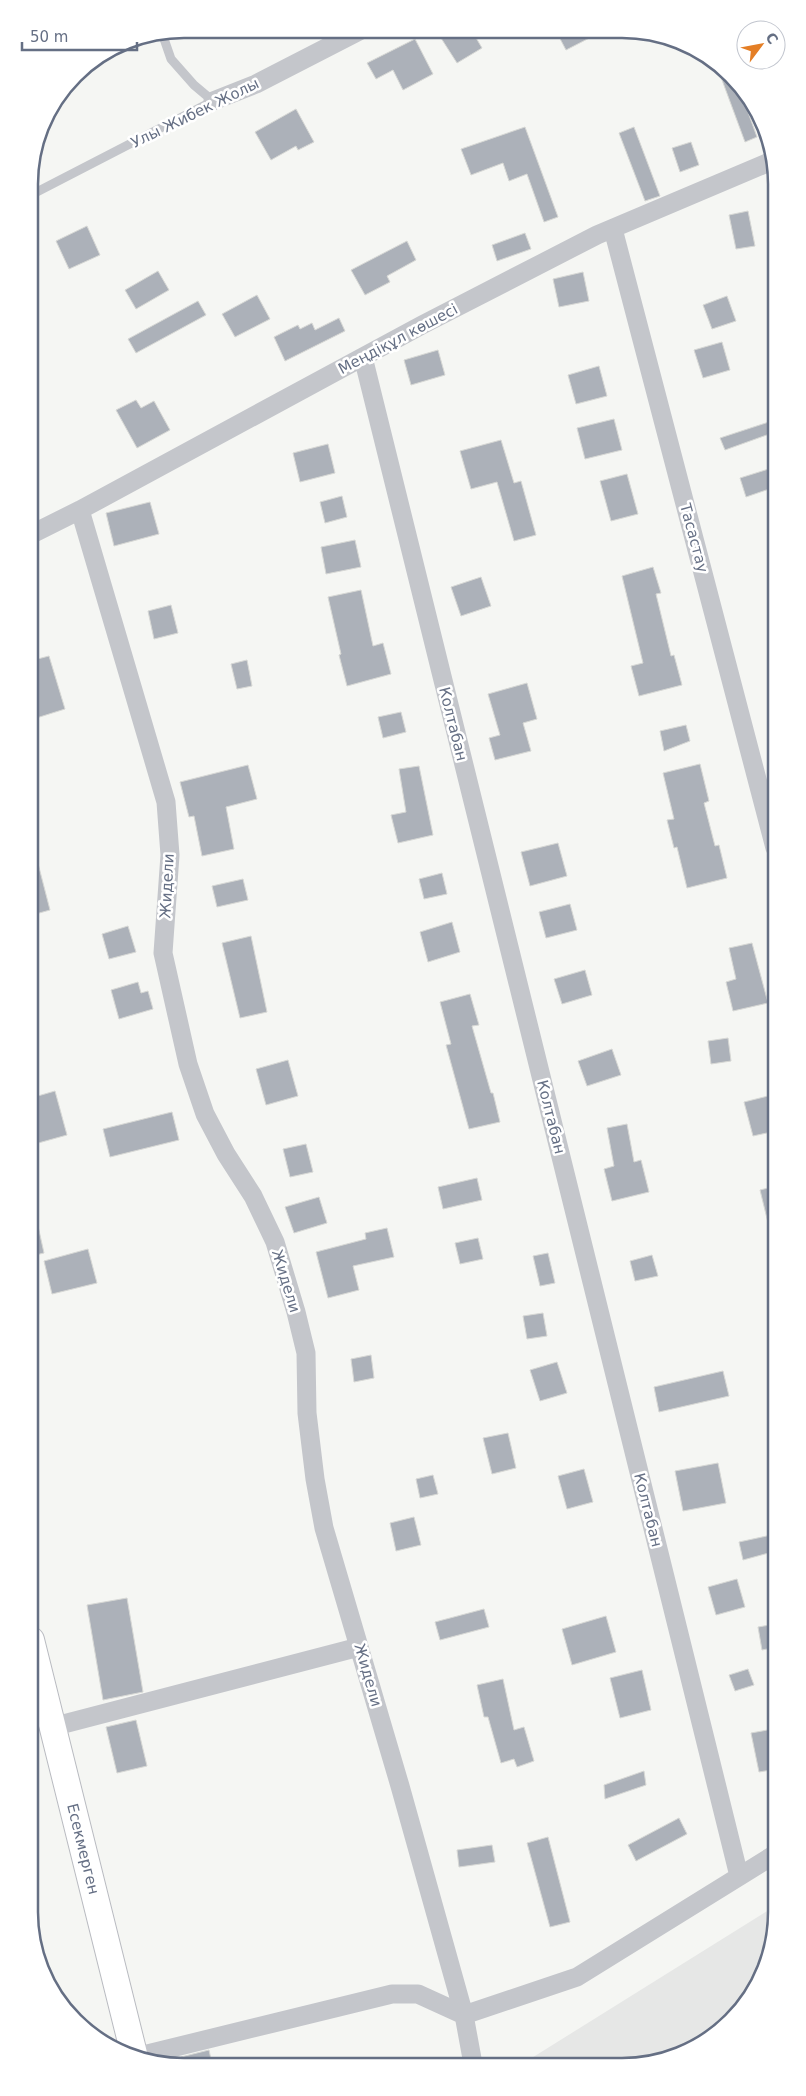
<svg xmlns="http://www.w3.org/2000/svg" width="806" height="2096" font-family="'DejaVu Sans',sans-serif">
<rect width="100%" height="100%" fill="#f5f6f3"/>
<!-- built -->
<path fill="#e6e7e6" d="M777 1905V1922L766 1971 739 2014 700 2046 653 2064H522Z"/>
<!-- building -->
<path fill="#acb1b9" stroke="#d7d8d5" d="M453 30 472 31 482 48 457 63 441 38Z
M556 31H603L566 50Z
M415 39 433 74 403 90 393 70 376 79 367 63Z
M715 61 736 79 757 137 745 142Z
M296 109 314 142 298 150 296 146 271 160 255 132Z
M525 127 558 217 544 222 527 174 509 181 503 163 471 175 461 149Z
M634 127 660 196 645 201 619 133Z
M691 142 699 165 680 172 672 148Z
M748 211 755 246 736 249 729 215Z
M87 226 100 255 69 269 56 241Z
M525 233 531 249 497 261 492 245Z
M407 241 416 260 387 276 390 282 365 295 351 270Z
M158 271 169 290 136 309 125 290Z
M583 272 589 301 559 307 553 279Z
M257 295 270 319 235 337 222 314Z
M727 296 736 321 712 329 703 305Z
M198 301 206 315 136 353 128 339Z
M339 318 345 331 285 361 274 337 298 325 300 329 312 323 315 330Z
M722 342 730 370 703 378 694 350Z
M438 350 445 375 411 385 404 360Z
M599 366 607 396 576 404 568 375Z
M136 400 141 408 154 401 170 430 137 448 116 410Z
M614 419 622 450 585 459 577 428Z
M775 420V432L725 450 720 438Z
M501 440 514 483 521 481 536 535 514 541 497 482 471 489 460 451Z
M328 444 335 473 300 482 293 453Z
M775 467V487L746 497 740 478Z
M627 474 638 514 611 521 600 481Z
M342 496 347 517 325 523 320 502Z
M150 502 159 534 114 546 106 513Z
M355 540 361 567 326 574 321 547Z
M653 567 661 593 656 594 671 656 674 655 682 685 639 696 631 666 643 663 622 576Z
M481 577 491 606 461 616 451 587Z
M361 590 373 646 383 643 391 674 347 686 339 655 341 654 328 597Z
M171 605 178 633 154 639 148 611Z
M49 656 65 709 30 720V661Z
M247 660 252 686 237 689 231 664Z
M527 683 537 719 523 723 531 751 495 760 489 738 500 735 488 694Z
M401 712 406 732 383 738 378 717Z
M686 725 690 741 664 751 660 731Z
M700 764 709 801 704 803 715 846 719 845 727 878 687 888 677 847 674 848 667 820 674 819 663 773Z
M248 765 257 799 226 807 234 849 202 856 194 816 189 817 180 782Z
M419 766 433 835 398 843 391 815 406 812 399 769Z
M558 843 567 876 530 886 521 852Z
M30 848H34L50 910 32 915 30 908Z
M442 873 447 894 424 899 419 879Z
M243 879 248 900 217 907 212 886Z
M570 904 577 930 546 938 539 912Z
M452 922 460 952 428 962 420 932Z
M128 926 136 952 109 959 102 934Z
M251 936 267 1012 240 1018 222 943Z
M752 943 768 1003 733 1011 726 982 736 979 729 948Z
M585 970 592 995 562 1004 554 979Z
M138 982 141 993 148 991 153 1009 119 1019 111 990Z
M470 994 479 1025 472 1026 491 1093H493L500 1122 469 1129 446 1045 451 1044 440 1002Z
M728 1038 731 1061 711 1064 708 1041Z
M612 1049 621 1075 587 1086 578 1061Z
M288 1060 298 1096 266 1105 256 1069Z
M55 1091 67 1135 31 1145V1098Z
M776 1094V1131L753 1136 744 1102Z
M172 1112 179 1140 110 1157 103 1129Z
M627 1124 634 1162 641 1160 649 1192 612 1201 604 1169 614 1166 607 1128Z
M306 1144 313 1172 290 1177 283 1149Z
M477 1178 482 1200 443 1209 438 1187Z
M776 1186V1234L771 1235 760 1190Z
M319 1197 327 1223 294 1233 285 1207Z
M36 1217 44 1253 31 1256V1218Z
M387 1228 394 1257 353 1266 359 1290 328 1298 316 1252 366 1239 365 1233Z
M478 1238 483 1259 460 1264 455 1243Z
M88 1249 97 1283 52 1294 44 1261Z
M548 1253 555 1283 540 1286 533 1256Z
M652 1255 658 1276 635 1281 630 1261Z
M543 1313 547 1336 527 1339 523 1316Z
M371 1355 374 1378 354 1382 351 1359Z
M557 1362 567 1393 540 1401 530 1370Z
M723 1371 729 1396 659 1412 654 1387Z
M508 1433 516 1468 492 1474 483 1438Z
M718 1463 726 1503 683 1511 675 1471Z
M584 1469 593 1502 567 1509 558 1476Z
M433 1475 438 1494 420 1498 416 1479Z
M414 1517 421 1545 396 1551 390 1523Z
M776 1534V1551L743 1560 739 1542Z
M737 1579 745 1607 716 1615 708 1587Z
M127 1598 143 1692 103 1700 87 1605Z
M484 1609 489 1627 440 1640 435 1622Z
M606 1616 616 1652 572 1665 562 1629Z
M776 1624 777 1647 762 1650 758 1627Z
M748 1669 754 1685 735 1691 729 1675Z
M642 1670 651 1710 620 1718 610 1678Z
M503 1679 514 1730 524 1727 534 1761 517 1767 514 1759 501 1763 488 1717H484L477 1685Z
M136 1720 147 1766 117 1773 106 1727Z
M773 1729 777 1749V1769L759 1772 751 1733Z
M644 1771 646 1785 605 1799 604 1785Z
M679 1818 687 1834 636 1861 628 1845Z
M548 1837 570 1922 550 1927 527 1843Z
M492 1845 495 1862 459 1867 457 1850Z
M209 2050 212 2064H183L181 2057Z"/>
<g fill="none" stroke-linecap="round" stroke-linejoin="round">
<defs>
<path id="secondary" d="M31 1640 135 2058"/>
</defs>
<!-- secondary casing -->
<use href="#secondary" stroke="#b9bbc1" stroke-width="28"/>
<!-- lane -->
<path stroke="#c4c6cb" stroke-width="9" d="M29 196 213 101 194 85 171 59 162 33"/>
<!-- street -->
<path stroke="#c4c6cb" stroke-width="19" d="M213 101 256 84 361 30
M613 229 775 848
M363 357 739 1876
M80 510 166 802 170 855 163 953 188 1064 205 1114 226 1154 253 1196 275 1242 296 1312 306 1353 307 1413 315 1479 324 1528 400 1786 464 2015 473 2064
M30 535 80 510 422 325 597 235 774 160
M52 1727 359 1647
M135 2057 392 1994H418L464 2015 577 1977 777 1853"/>
<!-- secondary -->
<use href="#secondary" stroke="#fff" stroke-width="26"/>
</g>
<g text-anchor="middle" dominant-baseline="central" stroke-width="5" stroke-linejoin="round" paint-order="stroke">
<!-- street labels -->
<g font-size="15" fill="#656f84" stroke="#fff">
<text transform="translate(195 113) rotate(-26)">Улы Жибек Жолы</text>
<text transform="translate(398 339) rotate(-28)">Меңдіқұл көшесі</text>
<text transform="translate(694 538) rotate(75)">Тасастау</text>
<text transform="translate(453 724) rotate(76)">Колтабан</text>
<text transform="translate(167 886) rotate(-87)">Жидели</text>
<text transform="translate(551 1117) rotate(76)">Колтабан</text>
<text transform="translate(286 1281) rotate(73)">Жидели</text>
<text transform="translate(648 1510) rotate(76)">Колтабан</text>
<text transform="translate(368 1675) rotate(74)">Жидели</text>
<text transform="translate(83 1849) rotate(76)">Eсекмерген</text>
</g>
</g>
<!-- crop -->
<path d="M0 0H806V2096H0ZM184 38H622A146 146 0 0 1 768 184V1912A146 146 0 0 1 622 2058H184A146 146 0 0 1 38 1912V184A146 146 0 0 1 184 38Z" fill="#fff" fill-rule="evenodd"/>
<path fill="none" stroke="#656f84" stroke-width="2.5" d="M184 38H622A146 146 0 0 1 768 184V1912A146 146 0 0 1 622 2058H184A146 146 0 0 1 38 1912V184A146 146 0 0 1 184 38Z"/>
<!-- north arrow -->
<g transform="translate(761 45) rotate(58)"><circle r="24" fill="#ffffff" stroke="#c1c5ce"/>
<path d="M0-4L9 19L0 12L-9 19Z" fill="#e47e25"/>
<text y="-8" font-size="14" font-weight="bold" text-anchor="middle" fill="#656f84">С</text>
</g>
<!-- scale -->
<path d="M22 42v8h115v-8" fill="none" stroke="#656f84" stroke-width="2.5"/>
<text x="30" y="42" font-size="15" fill="#656f84" stroke="#ffffff" stroke-width="4" paint-order="stroke">50 m</text>
</svg>
